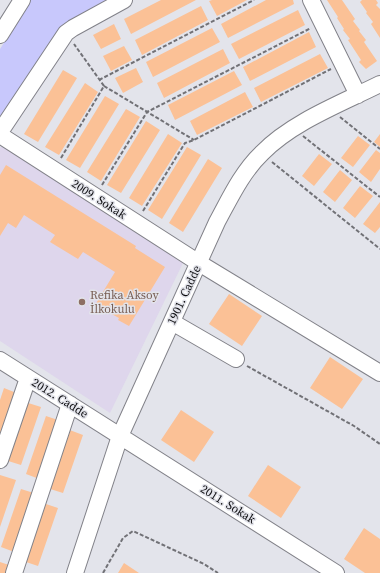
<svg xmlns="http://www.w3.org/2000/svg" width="380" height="573" font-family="'Source Serif 4',serif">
<rect width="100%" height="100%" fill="#e3e4eb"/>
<!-- education -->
<path fill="#ded6ec" d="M2 145 183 263 110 413 0 341V148Z"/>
<!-- green -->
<path fill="#c8c8fc" d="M31 0H110L63 28 0 123V49Z"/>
<!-- building -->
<path fill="#fbc196" d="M161 0H196L131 34 124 19Z
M212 0H247L217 16 209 1Z
M266 0H293L294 4 228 38 221 24Z
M327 0H342L355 19 353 21 360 30 359 31 366 40 364 42 377 61 366 69 359 62 361 60 348 40 350 39 343 30 344 29 337 18 338 17Z
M362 0H376L378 3 376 5 380 9V38L371 24 373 22 366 13 367 12 360 2Z
M201 6 208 20 142 55 135 40Z
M298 10 305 25 239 59 231 44Z
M114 24 121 39 101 49 93 35Z
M212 28 220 42 153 77 146 62Z
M309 32 316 47 250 81 243 67Z
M124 46 132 60 111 71 103 56Z
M223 49 230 63 164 98 157 83Z
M320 54 328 68 261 102 254 88Z
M136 68 143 82 123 93 115 78Z
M63 70 77 78 38 142 24 134Z
M234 71 242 85 175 120 168 105Z
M85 83 98 92 59 155 45 147Z
M245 92 253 107 197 135 190 121Z
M105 96 119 104 80 168 66 160Z
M126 109 140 117 101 181 87 172Z
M146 121 160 130 121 193 107 185Z
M168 134 182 143 142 206 129 198Z
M380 134V147L374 142Z
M358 136 370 145 353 167 341 158Z
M187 147 201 155 162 219 148 210Z
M376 150 380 153V169L371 182 359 172Z
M319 154 332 164 314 186 302 176Z
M208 159 222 168 183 232 169 223Z
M6 165 136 246 135 248 165 267 129 326 118 320 119 318 95 305 115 272 83 252 78 259 50 242 55 235 24 215 16 228 8 223 0 236V175Z
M340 170 352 180 335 202 323 192Z
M360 186 373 196 355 218 343 208Z
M380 202V227L375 233 363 224Z
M229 294 262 316 242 346 209 324Z
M330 357 363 379 342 409 310 388Z
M4 388 19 394 0 450V400Z
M25 402 41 407 21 465 5 460Z
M181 410 214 432 194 462 161 440Z
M46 416 61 421 42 480 26 474Z
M67 429 83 435 63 493 47 488Z
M268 465 301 487 281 518 248 496Z
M0 475 16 480 0 527Z
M21 489 37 494 17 553 1 547Z
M43 503 58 508 38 566 23 561Z
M364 528 380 539V573H365L344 559Z
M0 562 12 566 10 573H0Z
M124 563 139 573H118Z"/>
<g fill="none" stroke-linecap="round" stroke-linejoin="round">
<defs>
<path id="minor" d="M311 0 358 95
M0 35 22 0
M0 132 66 33 73 28 124 0
M0 135 199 263 380 373
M172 322 236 359
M0 360 336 573
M0 460 28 378
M14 573 70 404
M75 573 120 436 217 222C230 198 242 172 262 153 292 122 342 103 380 84"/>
</defs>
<!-- minor casing -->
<use href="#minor" stroke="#828289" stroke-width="18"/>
<!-- path -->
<path stroke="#717176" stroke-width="2" stroke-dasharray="4 2" stroke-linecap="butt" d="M99 80 254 0
M104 86 194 140
M340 117 380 149
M303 136 380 197
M61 158 104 86 74 44
M272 162 380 249
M102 185 147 112 311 28
M143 211 185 143 194 140 331 69
M247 366 354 426 380 444
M103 573 123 538 133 531 204 564 218 573"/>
<!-- minor -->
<use href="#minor" stroke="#fff" stroke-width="16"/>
</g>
<!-- markers -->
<circle fill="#8d6e63" stroke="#e3e4eb" stroke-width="1.5" cx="82" cy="302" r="4"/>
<g text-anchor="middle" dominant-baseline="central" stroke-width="3" stroke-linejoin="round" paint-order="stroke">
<!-- street labels -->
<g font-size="12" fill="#0c0c0f" stroke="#e3e4eb">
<text transform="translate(99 199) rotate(33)">2009. Sokak</text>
<text transform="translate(184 295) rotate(-65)">1901. Cadde</text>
<text transform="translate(60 398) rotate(32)">2012. Cadde</text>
<text transform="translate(228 504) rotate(32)">2011. Sokak</text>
</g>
<!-- education labels -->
<g font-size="12" fill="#785e54" stroke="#e3e4eb" text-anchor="start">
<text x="90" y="295">Refika Aksoy<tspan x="90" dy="14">İlkokulu</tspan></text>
</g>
</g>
</svg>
